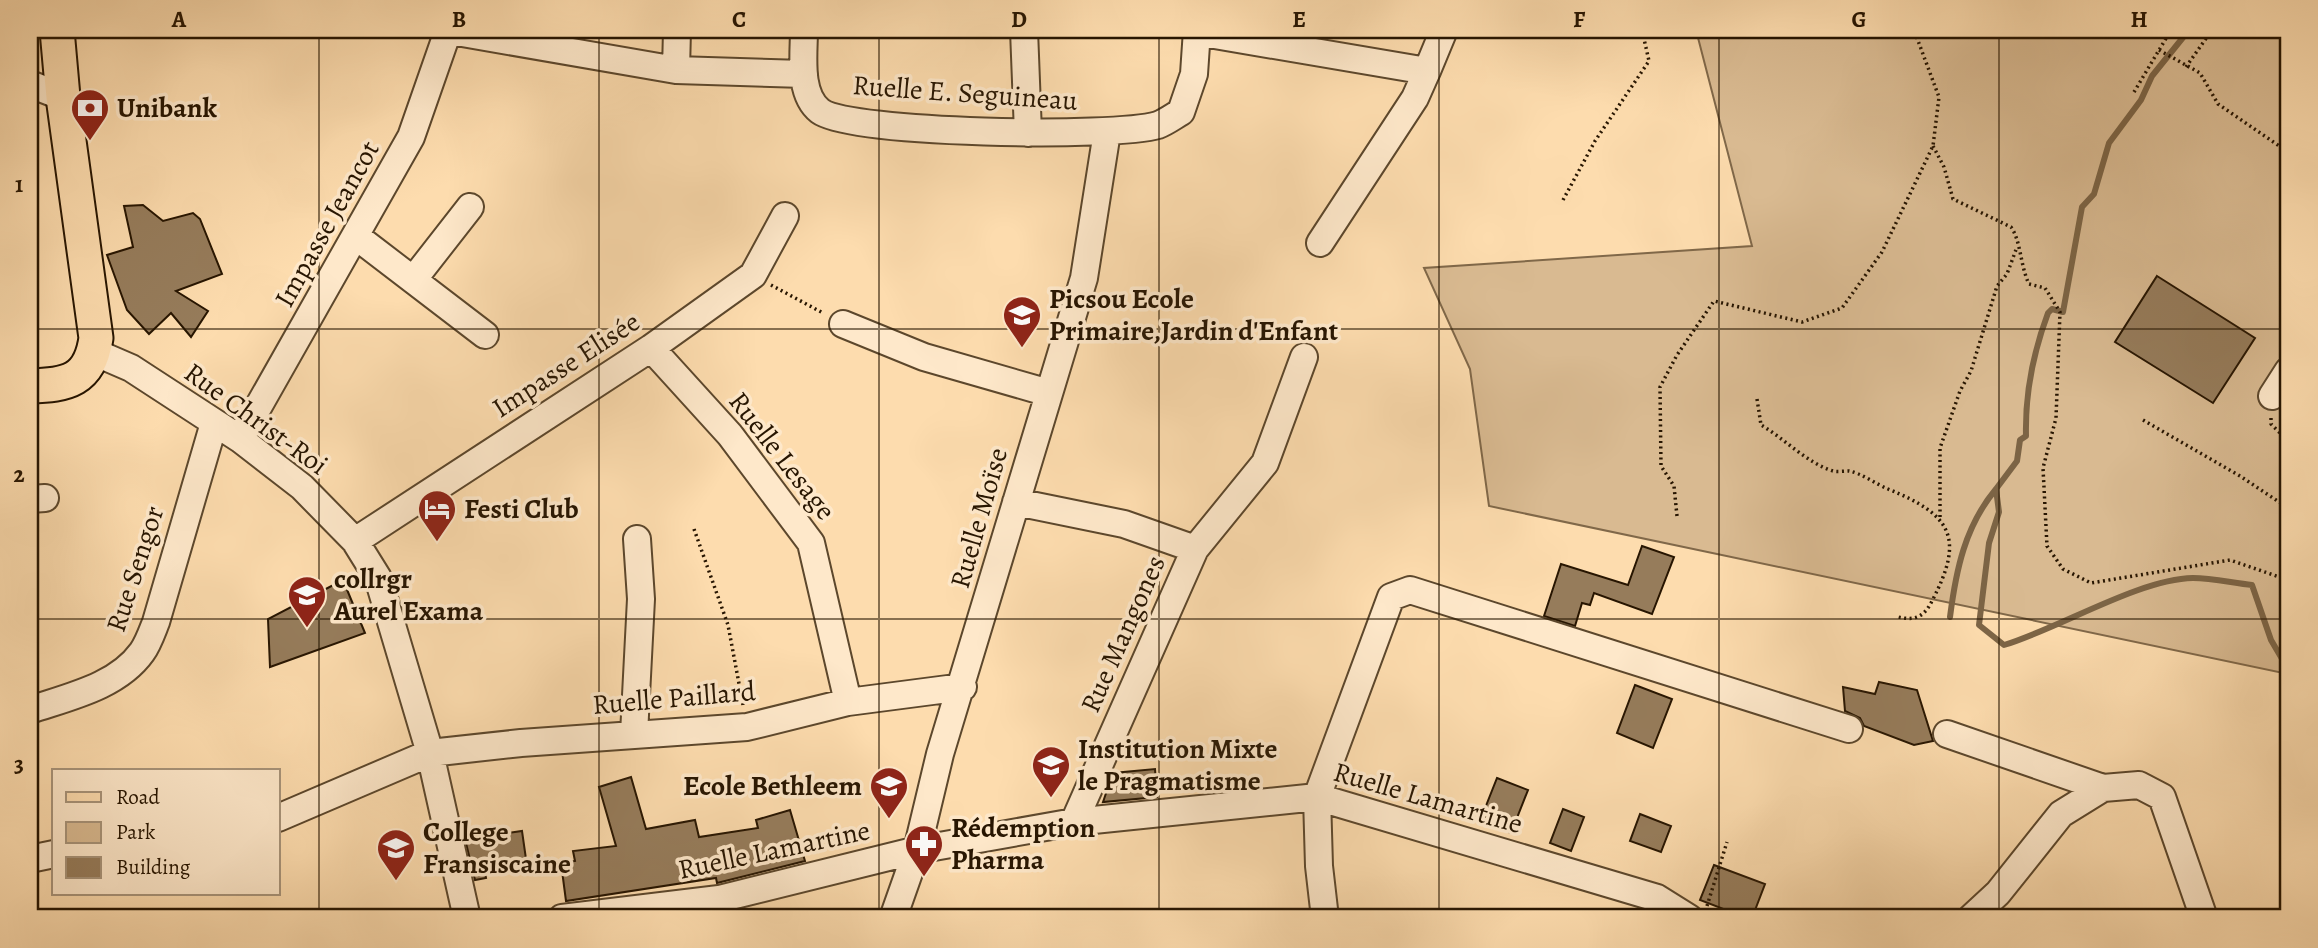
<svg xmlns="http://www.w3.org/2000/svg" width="2318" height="948" font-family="Alegreya,serif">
<rect width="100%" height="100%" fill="#fddcae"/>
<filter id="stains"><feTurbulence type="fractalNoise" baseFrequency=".00286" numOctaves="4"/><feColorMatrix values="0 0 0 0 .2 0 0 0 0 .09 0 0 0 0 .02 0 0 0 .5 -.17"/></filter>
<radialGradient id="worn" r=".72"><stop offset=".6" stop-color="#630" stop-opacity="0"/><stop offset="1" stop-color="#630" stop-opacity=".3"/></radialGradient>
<!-- green -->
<path fill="#d9ba91" stroke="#806849" stroke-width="2" d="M1696 30H2288V674L1489 506 1470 369 1424 268 1752 246Z"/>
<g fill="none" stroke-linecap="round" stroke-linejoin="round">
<!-- stream -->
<path stroke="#7c6445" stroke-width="6" d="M2189 30 2152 76 2141 100 2109 143 2094 194 2082 207 2063 312 2052 309 2048 313C2033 353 2025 393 2026 436L2020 440 2017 461 1996 489 1999 512 1989 543 1979 625 2004 645C2060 628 2139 579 2193 578 2212 578 2233 583 2252 585L2271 640 2288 669
M1950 617C1956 570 1965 526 1996 489"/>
</g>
<!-- building -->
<path fill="#967c5b" stroke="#271501" stroke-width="2" d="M143 205 163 221 193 213 200 219 222 274 176 291 208 311 191 337 171 313 149 334 127 310 107 255 133 247 124 206Z
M2157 276 2255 338 2213 403 2115 342Z
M1642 546 1674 557 1652 614 1594 593 1590 605 1582 603 1575 626 1544 616 1561 564 1628 585Z
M343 580 365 633 270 667 268 619Z
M1879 682 1917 690 1933 741 1914 745 1864 726 1860 718 1845 711 1843 687 1875 694Z
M1635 685 1672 699 1653 748 1617 733Z
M1155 769 1157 797 1103 802 1113 773Z
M631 777 646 829 695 820 699 837 758 828 756 820 790 810 805 861 717 883 716 878 566 901 561 863 575 861 573 851 616 846 599 787Z
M1497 778 1528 790 1511 833 1480 821Z
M1563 809 1584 817 1571 851 1550 843Z
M1640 814 1671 826 1661 852 1630 841Z
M522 831 527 866 485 873 486 878 475 880 465 839Z
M1714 865 1765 884 1752 918H1732L1734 913 1700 900Z"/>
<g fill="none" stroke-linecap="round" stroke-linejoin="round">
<defs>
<path id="minor" d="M445 30 676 70 804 74
M804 30C804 54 798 94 820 111 851 134 1115 138 1158 125 1166 122 1174 116 1181 112L1194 74 1197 30
M1024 30 1028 133
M1197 32 1427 71 1444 30
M676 70 677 30
M30 84 63 97
M357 237 485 335
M1320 243 1415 98 1427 71
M413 280 470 207
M843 324 924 357 1049 393
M651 348 730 435 811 543 848 702
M94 352 131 368 240 439 302 487 355 541 378 578 430 753 467 918
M2272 396 2288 371
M240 439 411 137 448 31
M30 499 45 498
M1016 502 1124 524 1195 549
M355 541 651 348 753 275 785 216
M30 710C68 697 117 687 142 652 148 644 152 632 156 622L214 423
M634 734 641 599 637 539
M1947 734 2103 788
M278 818 430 753 521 743 747 727 848 702 963 687
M1074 822 1195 549 1265 463 1304 357
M30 859 54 854
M562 918 719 899 917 850 1074 822 1317 797 1657 898 1689 918
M893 918 917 850 940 754 1084 278 1107 132
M1325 918 1319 866 1317 797 1391 597 1410 590 1849 729
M1971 918 1998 893 2061 814 2103 788 2139 785 2162 797 2204 918"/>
<path id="major" d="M30 386C67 385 90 381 96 338L63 97 57 30"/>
</defs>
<!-- minor casing -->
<use href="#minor" stroke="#5c472c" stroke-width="30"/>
<!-- major casing -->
<use href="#major" stroke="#271501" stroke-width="37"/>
<!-- path -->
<path stroke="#271501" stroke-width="3.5" stroke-dasharray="2 3.5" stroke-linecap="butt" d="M2159 50 2200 73 2218 104 2288 152
M2186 67 2212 30
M2134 92 2171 30
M1933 146 1944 167 1953 199 2011 227C2021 241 2020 265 2029 284L2045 288 2060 312 2056 418 2043 468 2047 546 2063 569 2091 583 2230 560 2288 580
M1563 200 1595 141 1649 61 1642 30
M771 285 823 313
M1757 399 1761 425C1785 439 1807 463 1833 471 1838 472 1844 471 1849 471 1861 473 1876 484 1888 489 1952 515 1965 538 1932 601 1924 617 1915 621 1898 617
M2271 418V424L2288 441
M2143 420 2240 476 2288 508
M1677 516 1674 486 1661 466 1660 387 1677 355 1714 301 1802 322 1842 308 1882 252 1933 146 1939 97 1914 30
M1940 517V448L1960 391 1971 371 1997 286 2007 274 2017 247
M694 529 728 625 743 705
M1707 906 1727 842"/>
<!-- minor -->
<use href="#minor" stroke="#fee8ca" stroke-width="26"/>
<!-- major -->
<use href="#major" stroke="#fddcae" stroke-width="33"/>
</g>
<!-- grid -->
<path fill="none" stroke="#271501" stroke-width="2" stroke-opacity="0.55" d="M319 30V918M599 30V918M879 30V918M1159 30V918M1439 30V918M1719 30V918M1999 30V918M30 329H2288M30 619H2288"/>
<!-- icons -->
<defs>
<symbol id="bank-pin" viewBox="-11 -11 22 30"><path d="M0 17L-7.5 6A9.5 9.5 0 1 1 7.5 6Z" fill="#8f2418" stroke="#fee8ca"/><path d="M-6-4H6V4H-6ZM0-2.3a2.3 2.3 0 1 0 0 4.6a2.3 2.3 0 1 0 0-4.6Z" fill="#fff"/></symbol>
<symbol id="school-pin" viewBox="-11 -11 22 30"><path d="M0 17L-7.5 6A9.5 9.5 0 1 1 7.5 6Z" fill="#8f2418" stroke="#fee8ca"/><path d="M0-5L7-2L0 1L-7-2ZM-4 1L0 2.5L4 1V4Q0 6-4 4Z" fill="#fff"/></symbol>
<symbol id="hotel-pin" viewBox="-11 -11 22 30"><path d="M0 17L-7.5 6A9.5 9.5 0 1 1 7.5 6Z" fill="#8f2418" stroke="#fee8ca"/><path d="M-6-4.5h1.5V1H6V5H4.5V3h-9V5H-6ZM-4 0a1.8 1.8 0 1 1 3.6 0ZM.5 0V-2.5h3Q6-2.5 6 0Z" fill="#fff"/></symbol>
<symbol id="pharmacy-pin" viewBox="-11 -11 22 30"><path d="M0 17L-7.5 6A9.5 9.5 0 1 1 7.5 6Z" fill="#8f2418" stroke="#fee8ca"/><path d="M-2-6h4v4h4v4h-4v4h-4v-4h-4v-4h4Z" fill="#fff"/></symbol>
</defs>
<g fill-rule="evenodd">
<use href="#bank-pin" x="68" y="86" width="44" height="60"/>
<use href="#school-pin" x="1000" y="293" width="44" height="60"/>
<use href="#hotel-pin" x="415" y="487" width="44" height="60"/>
<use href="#school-pin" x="285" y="573" width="44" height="60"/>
<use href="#school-pin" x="1029" y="743" width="44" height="60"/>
<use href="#school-pin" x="867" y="764" width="44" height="60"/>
<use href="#pharmacy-pin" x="902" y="822" width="44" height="60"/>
<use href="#school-pin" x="374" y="826" width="44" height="60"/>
</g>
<g text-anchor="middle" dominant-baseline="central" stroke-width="7" stroke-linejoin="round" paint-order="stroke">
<!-- street labels -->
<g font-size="28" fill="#271501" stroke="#fee8ca">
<text transform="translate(965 93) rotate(4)">Ruelle E. Seguineau</text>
<text transform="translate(327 224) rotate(-61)">Impasse Jeancot</text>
<text transform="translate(566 365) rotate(-33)">Impasse Elisée</text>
<text transform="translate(256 419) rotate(36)">Rue Christ-Roi</text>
<text transform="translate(782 456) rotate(52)">Ruelle Lesage</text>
<text transform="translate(979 518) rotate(-74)">Ruelle Moïse</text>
<text transform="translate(135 569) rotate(-72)">Rue Sengor</text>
<text transform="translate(1123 634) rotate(-66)">Rue Mangones</text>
<text transform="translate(674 698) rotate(-5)">Ruelle Paillard</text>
<text transform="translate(1428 798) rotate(16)">Ruelle Lamartine</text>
<text transform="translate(774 850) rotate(-12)">Ruelle Lamartine</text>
</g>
<!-- poi labels -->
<g font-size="28" font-weight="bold" fill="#271501" stroke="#fee8ca" text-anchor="start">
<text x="117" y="108">Unibank</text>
<text x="1049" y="299">Picsou Ecole<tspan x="1049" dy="32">Primaire,Jardin d'Enfant</tspan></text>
<text x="464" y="509">Festi Club</text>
<text x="334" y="579">collrgr<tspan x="334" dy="32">Aurel Exama</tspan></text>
<text x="1078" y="749">Institution Mixte<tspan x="1078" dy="32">le Pragmatisme</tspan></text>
<text x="862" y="786" text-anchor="end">Ecole Bethleem</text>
<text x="951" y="828">Rédemption<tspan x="951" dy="32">Pharma</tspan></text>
<text x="423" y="832">College<tspan x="423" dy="32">Fransiscaine</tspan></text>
</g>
</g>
<!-- margin -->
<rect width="2318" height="948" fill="none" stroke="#fddcae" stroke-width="77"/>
<!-- legend -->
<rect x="52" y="769" width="228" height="126" fill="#fee8ca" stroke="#a8947a" stroke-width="2"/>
<rect x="66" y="792" width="35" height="10" fill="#fddcae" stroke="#a8947a" stroke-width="2"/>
<text x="116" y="804" font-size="21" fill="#271501">Road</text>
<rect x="66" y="822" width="35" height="21" fill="#d9ba91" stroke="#a8947a" stroke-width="2"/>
<text x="116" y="839" font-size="21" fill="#271501">Park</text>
<rect x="66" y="857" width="35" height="21" fill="#967c5b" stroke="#a8947a" stroke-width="2"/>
<text x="116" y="874" font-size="21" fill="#271501">Building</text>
<rect x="38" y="38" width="2242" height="871" fill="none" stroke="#271501" stroke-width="2.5"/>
<g font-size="23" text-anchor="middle" font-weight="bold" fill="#271501">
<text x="179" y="27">A</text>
<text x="459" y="27">B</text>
<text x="739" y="27">C</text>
<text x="1019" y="27">D</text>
<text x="1299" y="27">E</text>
<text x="1579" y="27">F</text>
<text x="1859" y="27">G</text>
<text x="2139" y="27">H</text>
<text x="19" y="192">1</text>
<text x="19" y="482">2</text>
<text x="19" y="772">3</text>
</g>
<rect width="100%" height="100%" filter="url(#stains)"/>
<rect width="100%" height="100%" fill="url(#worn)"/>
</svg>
